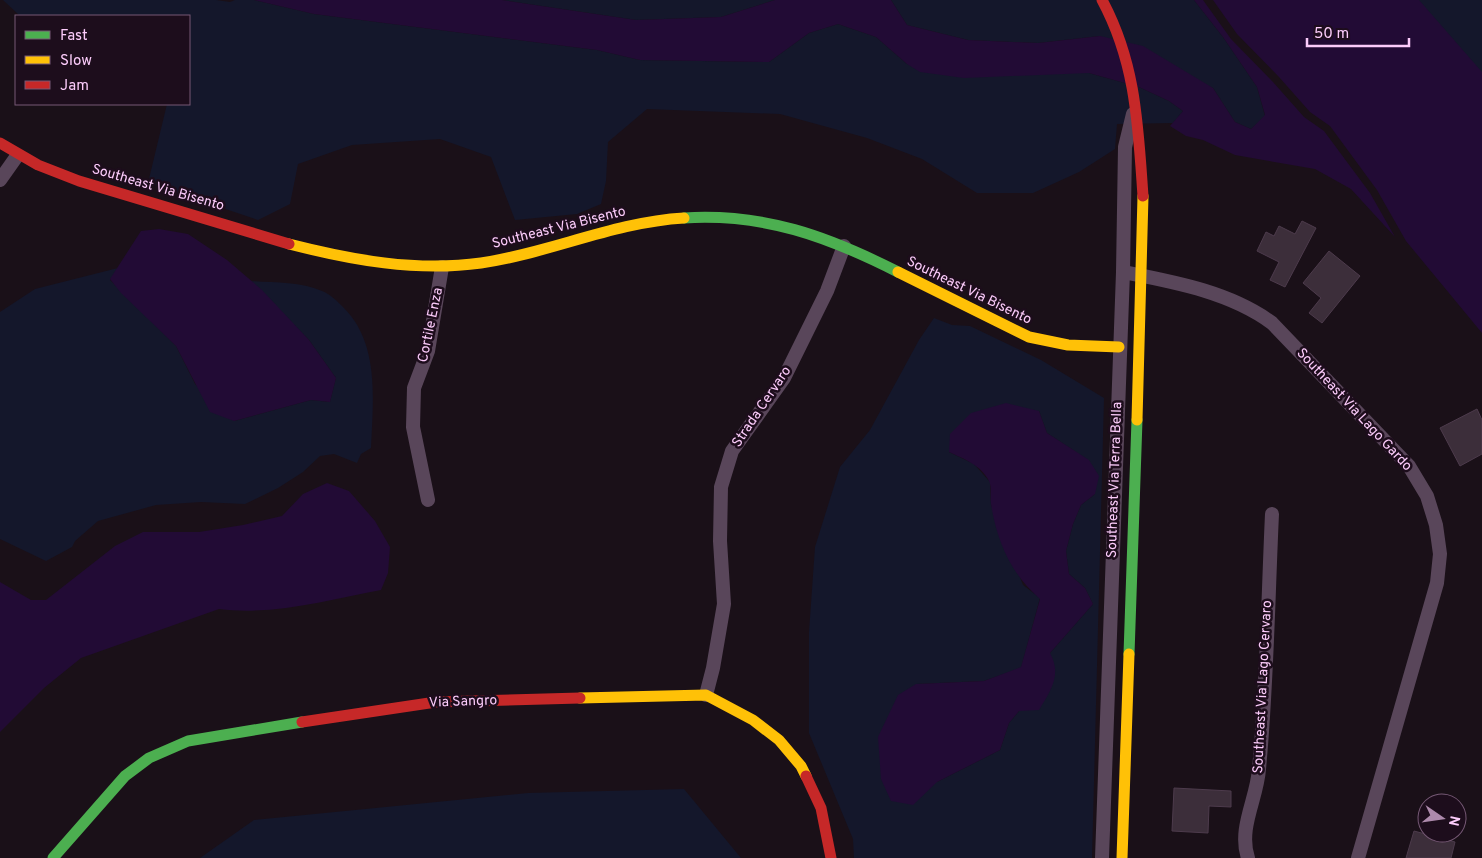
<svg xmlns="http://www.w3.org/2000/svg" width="1482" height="858" font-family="Overpass,sans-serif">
<rect width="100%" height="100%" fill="#1a1018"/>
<!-- green -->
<path fill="#14172b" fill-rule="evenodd" d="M3 0H216L230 2 235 0H254L314 14 597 50 640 60 769 62 809 33 838 24 876 37 907 64 1089 73 1139 87 1169 101 1183 111 1173 123 1117 124 1115 149 1079 172 1033 193H977L922 159 867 138 780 114 647 109 608 142 606 181 601 204 577 214 515 220 491 157 440 139 352 145 298 164 290 204 258 220 148 183 167 104H189V16H20Z
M502 0H775L721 17 636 20Z
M891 0H1194L1223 37 1257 87 1265 116 1251 129 1235 122 1213 88 1100 36 1038 43 968 40 907 25Z
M1348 0H1482V151Z
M118 268 110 280 176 346 195 384 234 421 311 400 330 402 336 378 309 340 251 281C275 283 300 281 322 291 330 294 337 301 343 307 380 343 373 400 371 448L361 454 357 463 334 454 320 456 303 472 278 488 245 504 201 502 156 505 98 521 75 541 72 547 46 561 0 539V312L35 289Z
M934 318 952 325 970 326 1041 360 1104 398 1092 858H854L853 839 809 733V632L815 547 840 467 870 430 919 340ZM1039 411 1047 433 1088 460 1095 494 1081 505 1073 524 1066 551 1069 574 1085 588 1093 604 1050 653 1019 711 1009 723 1000 750 937 782 917 684 984 681 1021 668 1040 598 1023 585 991 505 990 482 974 464 949 452Z
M684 789 741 858H200L254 820 528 793Z"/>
<!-- water -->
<path fill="#220b35" d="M254 0H502L636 20 721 17 775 0H891L907 25 968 40 1038 43 1100 36 1143 46 1213 88 1235 122 1251 129 1265 115 1257 87 1223 37 1194 0H1203L1231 39 1273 82 1304 117 1324 131 1370 193 1395 237 1351 189 1315 169 1235 155 1203 140 1186 136 1170 126 1183 111 1169 101 1139 87 1089 73 964 78 920 72 907 64 876 37 838 24 809 33 769 62 640 60 597 50 314 14Z
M1213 0H1419L1482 72V333L1406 241 1377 190 1330 126 1310 112 1279 77 1237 34Z
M159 229 188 234 227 260 262 290 309 340 336 378 330 402 311 400 234 421 210 412 176 346 121 293 110 279 141 231Z
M1006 403 1039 411 1047 433 1089 460 1099 476 1095 494 1081 505 1073 524 1066 551 1069 574 1085 588 1093 604 1050 653C1062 675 1051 690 1039 710L1019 711 1009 723 1000 750 937 782 913 805 891 801 881 779 878 737 898 695 916 684 984 681 1021 667 1040 599C1011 574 997 542 991 504 990 497 992 487 989 481 981 465 964 459 949 452L950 434 971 413Z
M327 483 349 491 375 521 390 547 388 573 381 590C329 600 272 616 219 609L81 658 44 688 0 732V582L31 600H46L115 546 143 532H199L243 525 282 516 303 494Z"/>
<!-- building -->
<path fill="#3c2e3a" stroke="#4d3b4c" d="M1302 221 1316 228 1285 287 1270 280 1279 262 1257 251 1266 232 1274 236 1279 226 1295 234Z
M1329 251 1360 276 1322 323 1309 313 1321 298 1303 283Z
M1477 409 1482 420V454L1460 466 1440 428Z
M1174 788 1231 791V807L1209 806 1208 833 1172 831Z
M1414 831 1455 842 1451 858H1406Z"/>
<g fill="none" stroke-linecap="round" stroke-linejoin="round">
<!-- street -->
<path stroke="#59465a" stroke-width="14" d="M0 180 17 156
M1123 272C1174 282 1230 292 1272 323L1409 466 1427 496 1436 525 1440 554 1437 583 1358 858
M428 500 413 427 414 388 428 351 442 267
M706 695 713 668 724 604 720 541 721 487 732 451 784 378 827 291 844 246
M1102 858 1123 272 1125 147 1133 114
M1248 858C1238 828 1257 799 1259 769 1267 684 1268 599 1272 514"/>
<!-- fast -->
<path stroke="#4caf50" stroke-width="11" d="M684 218C764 213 827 236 898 272
M1129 654 1137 420
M53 858 125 776 149 758 188 741 302 722"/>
<!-- slow -->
<path stroke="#ffc107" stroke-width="11" d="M289 244C352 260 416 272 481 263 550 253 614 222 684 218
M898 272 1029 337 1068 345 1119 347
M1137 420 1143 196
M580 698 706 695 753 720 779 740 801 766 806 776
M1122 858 1129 654"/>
<!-- jam -->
<path stroke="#c62828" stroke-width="11" d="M1102 0C1136 63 1138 125 1143 196
M0 143 38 165 79 181 289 244
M302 722 436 702 580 698
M806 776 821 808 831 858"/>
</g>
<g text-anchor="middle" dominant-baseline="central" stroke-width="5" stroke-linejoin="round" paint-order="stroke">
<!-- street labels -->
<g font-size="14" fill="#fcccfb" stroke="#1d0d1c">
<text transform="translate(158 188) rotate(16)">Southeast Via Bisento</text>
<text transform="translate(559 228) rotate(-14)">Southeast Via Bisento</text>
<text transform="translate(969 291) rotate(26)">Southeast Via Bisento</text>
<text transform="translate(431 325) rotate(-78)">Cortile Enza</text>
<text transform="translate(762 407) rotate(-56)">Strada Cervaro</text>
<text transform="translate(1354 410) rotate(47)">Southeast Via Lago Gardo</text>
<text transform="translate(1115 480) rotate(-88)">Southeast Via Terra Bella</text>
<text transform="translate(1263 687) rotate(-87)">Southeast Via Lago Cervaro</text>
<text transform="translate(463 702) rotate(-2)">Via Sangro</text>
</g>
</g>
<!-- legend -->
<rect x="15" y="15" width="175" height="90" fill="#1d0d1c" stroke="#765975"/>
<rect x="25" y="31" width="25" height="8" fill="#4caf50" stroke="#765975"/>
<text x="60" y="40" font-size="15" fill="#fcccfb">Fast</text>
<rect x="25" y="56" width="25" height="8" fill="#ffc107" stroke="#765975"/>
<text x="60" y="65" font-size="15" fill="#fcccfb">Slow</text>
<rect x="25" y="81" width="25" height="8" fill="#c62828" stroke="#765975"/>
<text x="60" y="90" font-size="15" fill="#fcccfb">Jam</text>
<!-- north arrow -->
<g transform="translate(1442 818) rotate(103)"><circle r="24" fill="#1d0d1c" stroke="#765975"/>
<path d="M0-4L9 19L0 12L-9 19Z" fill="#ad8aac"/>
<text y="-8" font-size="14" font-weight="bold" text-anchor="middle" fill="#fcccfb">N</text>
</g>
<!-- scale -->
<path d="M1307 38v8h102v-8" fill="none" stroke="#fcccfb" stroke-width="2.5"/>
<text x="1314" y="38" font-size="15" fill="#fcccfb" stroke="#1d0d1c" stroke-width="4" paint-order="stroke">50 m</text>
</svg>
